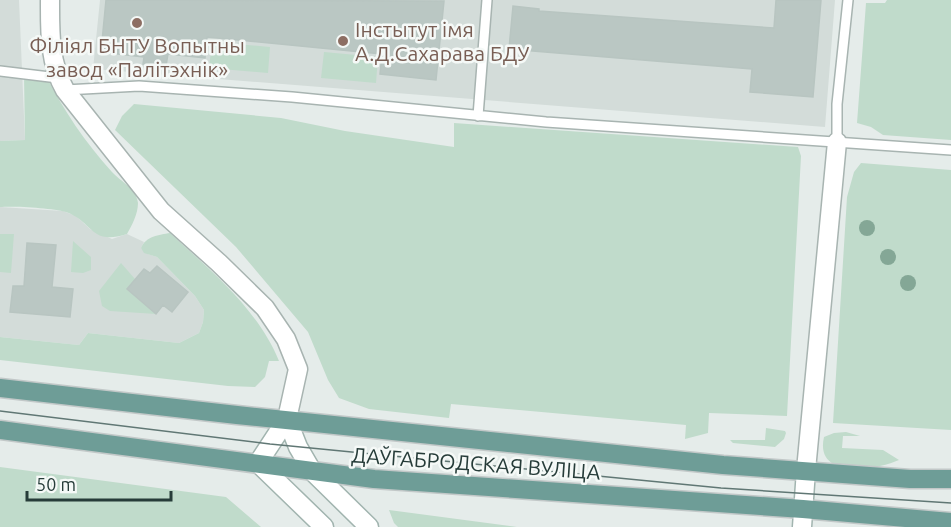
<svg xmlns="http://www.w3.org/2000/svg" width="951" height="527" font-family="Ubuntu,sans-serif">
<rect width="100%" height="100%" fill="#e5ecea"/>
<!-- built -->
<path fill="#d3dcd9" d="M0 0H19L25 140 0 141Z
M100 0H835L825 127 93 69Z
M0 207 63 211 76 216 90 229 112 239 127 234 144 242 141 248 148 254 157 257 195 296 204 310 203 322 199 333 179 343 88 333 79 345 0 337Z"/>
<!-- green -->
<path fill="#c0dbcb" d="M887 0H951V140L883 135 871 127 857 123 866 3H885Z
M212 42 270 47 268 73 209 68Z
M324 52 378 57 376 83 321 78Z
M24 75 46 76C64 111 85 142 112 172 121 182 136 188 138 203 138 214 132 225 127 234 90 246 94 222 66 212 52 208 15 206 0 207V141L25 140Z
M134 104 281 118 345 131 454 147V123L798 147 801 156 787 416 709 413 708 433 685 439 686 425 451 404 449 418 369 409 339 398 328 380 308 332 236 247 115 130 122 116Z
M861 163 951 170V430L833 423 847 197 854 172Z
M170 233C210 270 258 309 279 361H269L265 377 255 387 228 386 0 360V337L79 345 88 333 179 343 199 333 203 322 204 310 195 296 157 257 144 253 141 248C146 236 159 235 170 233Z
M0 234H14L11 273 0 272Z
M73 241 91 257V270L83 273 71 272Z
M121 263 135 279 127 289 156 314 110 311 102 306 99 291Z
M766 428 785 431 786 433 784 439 775 447 733 443 730 440H765Z
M846 432 860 436H843L842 448 883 450 899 460C877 470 814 480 824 437L834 433Z
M0 467 226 497 261 527H0Z
M389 510 517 527H398L394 523Z"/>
<!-- building -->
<path fill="#bac7c3" stroke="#b8c5c1" stroke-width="1.5" d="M106 0 444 1 436 80 380 74 382 54 207 37 205 58 168 54 166 66 143 64 144 57 101 52Z
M776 0H821L813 97 750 92 752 69 509 49 513 6 539 9V11L774 28Z
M27 243 56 245 52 287 73 289 70 317 10 312 13 286H24Z
M157 266 188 292 172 312 163 305 156 314 127 289 144 269 150 273Z"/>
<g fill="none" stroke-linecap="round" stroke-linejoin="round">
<defs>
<path id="service" d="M0 71 58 78
M65 90 139 86 292 97 546 122 951 150
M478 116 487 0
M837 142V104L848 0"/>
<path id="minor" d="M50 0C50 32 49 62 65 90L161 211 219 263 265 308 286 339 298 369 287 419"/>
<path id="tertiary" d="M806 470 837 142"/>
<path id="secondary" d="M287 419 258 463 324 527
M287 419 298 447 312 471 369 527
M802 527 806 470"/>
<path id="primary" d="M0 388 237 415 723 465 910 479H951
M0 430 374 479 803 509 951 522"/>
</defs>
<!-- service casing -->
<use href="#service" stroke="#a8b4b1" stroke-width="12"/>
<!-- minor casing -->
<use href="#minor" stroke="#a8b4b1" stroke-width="21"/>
<!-- tertiary casing -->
<use href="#tertiary" stroke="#a8b4b1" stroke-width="21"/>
<!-- secondary casing -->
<use href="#secondary" stroke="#a1b4af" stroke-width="21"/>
<!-- primary casing -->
<use href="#primary" stroke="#c2c8c8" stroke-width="21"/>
<!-- service -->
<use href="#service" stroke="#fff" stroke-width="9"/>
<!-- minor -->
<use href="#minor" stroke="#fff" stroke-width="18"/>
<!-- tertiary -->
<use href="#tertiary" stroke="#fff" stroke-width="18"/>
<!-- secondary -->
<use href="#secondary" stroke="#fff" stroke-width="18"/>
<!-- primary -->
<use href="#primary" stroke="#6e9d97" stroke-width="18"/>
<!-- tram -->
<path stroke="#607774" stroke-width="1.5" d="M0 411 270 444 721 488 951 503"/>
</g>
<!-- trees -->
<g fill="#84a796">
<circle cx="867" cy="228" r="8"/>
<circle cx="888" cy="257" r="8"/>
<circle cx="908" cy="283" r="8"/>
</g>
<!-- markers -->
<g fill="#8d6e63" stroke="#f5f9f7" stroke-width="2">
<circle cx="137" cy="23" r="6"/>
<circle cx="343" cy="41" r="6"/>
</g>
<g text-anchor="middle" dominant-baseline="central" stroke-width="5" stroke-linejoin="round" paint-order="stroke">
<!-- education labels -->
<g font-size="21" fill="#785e54" stroke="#f5f9f7" text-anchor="start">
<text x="355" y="29">Інстытут імя<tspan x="355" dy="24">А.Д.Сахарава БДУ</tspan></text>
<text x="137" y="45" text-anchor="middle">Філіял БНТУ Вопытны<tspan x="137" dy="24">завод «Палітэхнік»</tspan></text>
</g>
<!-- street labels -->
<g font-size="21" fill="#263c39" stroke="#f5f9f7">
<text transform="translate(476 463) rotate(4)">ДАЎГАБРОДСКАЯ ВУЛІЦА</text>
</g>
</g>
<!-- scale -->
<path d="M27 491v9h144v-9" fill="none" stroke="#263c39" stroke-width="3"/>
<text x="36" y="491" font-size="18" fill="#263c39" stroke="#f5f9f7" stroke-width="4.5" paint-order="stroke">50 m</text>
</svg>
